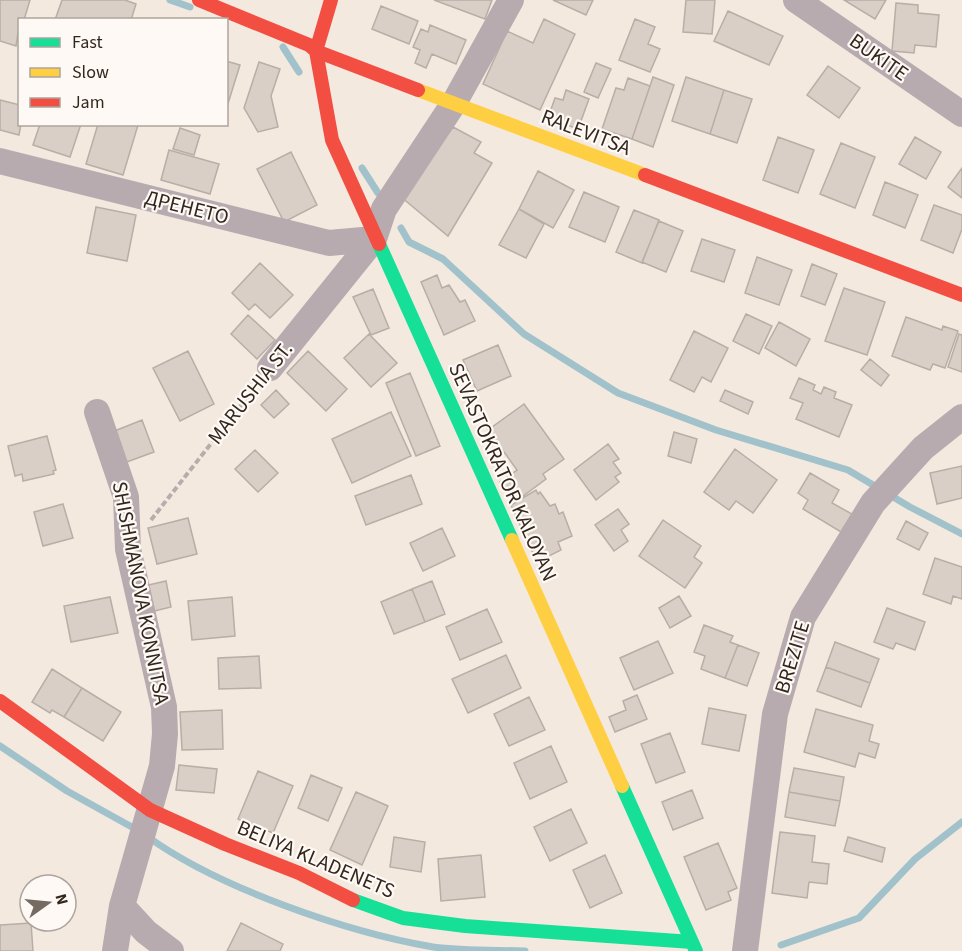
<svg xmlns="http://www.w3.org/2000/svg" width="962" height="951" font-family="'Source Sans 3',sans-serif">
<rect width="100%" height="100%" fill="#f4e9df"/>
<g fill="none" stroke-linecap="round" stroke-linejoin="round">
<!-- stream -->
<path stroke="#a1c2ca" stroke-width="7" d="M170 0 190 7
M283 47 299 72
M362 168 378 193
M401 228 409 242 443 259 524 334 618 393 716 430 848 470 910 507 962 534
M0 746 67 791 139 831
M148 837C219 888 346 932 433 947 463 951 495 950 525 951
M781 945 859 918 915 859 962 822"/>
</g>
<!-- building -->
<path fill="#d9cfc6" stroke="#b8aea5" stroke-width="1.5" d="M0 0H30L24 20H20L16 46 0 41Z
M62 0H125L136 4 131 20H55Z
M434 0H492L485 19Z
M553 0H593L586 15Z
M686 0H715L712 34 683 32Z
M844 0H886L875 19Z
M896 3 918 5V13L939 15 936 47 915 45 914 53 892 51Z
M381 6 418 21 409 44 372 29Z
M728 11 783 36 769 65 714 41Z
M544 19 575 34 540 110 483 84 507 31 533 43Z
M635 19 655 27 648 44 660 49 650 72 619 60Z
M430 25 466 40 456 64 432 54 426 68 415 63 420 50 413 47 421 29 428 32Z
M226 61 240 65 226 110Z
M259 62 280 69 271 96 278 127 258 132 244 108Z
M596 63 611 69 598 98 584 92Z
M828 66 860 88 839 118 807 95Z
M653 77 674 85 653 147 632 139Z
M686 77 724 90 710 134 672 121Z
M628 78 650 86 632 139 602 129 616 88 624 90Z
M566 90 589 99 578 129 548 118 555 98 563 100Z
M724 90 752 99 737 143 710 134Z
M0 100 20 105 21 124 19 135 0 130Z
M40 124H81L70 157 33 145Z
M98 124 138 125 123 175 86 164Z
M453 127 481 142 474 153 492 163 448 236 401 197Z
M180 128 200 135 194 155 173 149Z
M778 137 814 150 798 193 763 180Z
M915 137 941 152 926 179 899 164Z
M841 143 875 157 855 208 820 194Z
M169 150 219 164 210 194 161 180Z
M291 152 317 205 284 222 257 169Z
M962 168V198L948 187Z
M538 171 574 190 553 228 519 209Z
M885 182 918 195 905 228 873 215Z
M584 192 619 207 605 242 569 227Z
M934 205 962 215V229L953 253 921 240Z
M96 207 136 215 127 261 87 253Z
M519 209 544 224 526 258 499 245Z
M634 210 659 220 642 263 616 252Z
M659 221 683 231 666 272 642 262Z
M702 239 735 250 724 282 691 271Z
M757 257 792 270 779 305 745 293Z
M260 263 293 295 270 318 255 304 249 310 232 293Z
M812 264 837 274 825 305 801 296Z
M437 275 442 288 449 285 460 302 465 300 475 321 444 335 421 282Z
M844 288 885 302 867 355 825 341Z
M373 289 389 328 371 335 353 297Z
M746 314 772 326 759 354 733 341Z
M248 315 275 340 257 359 231 334Z
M906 317 942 330 943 326 958 331 945 368 933 364 930 370 892 356Z
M779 322 810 339 796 366 765 348Z
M694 331 728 348 711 382 702 377 694 392 670 380Z
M369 334 397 363 371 387 344 358Z
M959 334 962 335V372L948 367Z
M498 345 511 376 477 391 463 360Z
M188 351 214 404 180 421 153 368Z
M308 351 347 389 326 411 287 373Z
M870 359 889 375 881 386 861 370Z
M410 373 440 446 416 456 386 383Z
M799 378 815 385 813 390 821 394 824 387 836 392 834 398 852 405 839 437 796 419 803 403 790 398Z
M276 390 289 404 274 418 261 405Z
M725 390 753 402 748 414 720 401Z
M524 404 564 459 543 474 546 479 515 502 500 482 517 470 488 430Z
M391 412 411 456 352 483 332 439Z
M142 420 154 452 124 463 112 432Z
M674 432 697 439 691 463 668 456Z
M47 436 56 470 53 471 54 474 23 481 22 474 15 476 8 446Z
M608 444 619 459 613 462 621 473 615 477 619 482 596 500 574 470Z
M735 449 777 480 753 513 736 501 729 510 704 492Z
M255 450 278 473 258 492 235 469Z
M962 466V498L937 504 930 473Z
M810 473 839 490 832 503 852 514 841 532 803 509 808 500 798 493Z
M411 475 422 504 366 525 355 496Z
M536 490 538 494 540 492 550 506 555 504 559 514 563 512 572 536 558 542 561 550 537 562 511 505Z
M63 504 73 538 43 546 34 512Z
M618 509 629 524 621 530 628 541 614 551 595 525Z
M188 518 197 554 157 564 148 528Z
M663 520 701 546 694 557 702 563 685 588 639 556Z
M906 521 928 533 919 550 897 539Z
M442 528 455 556 423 571 410 543Z
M935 558 962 567V599L953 596 951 604 923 594Z
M166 581 171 607 150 612 144 586Z
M432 581 445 614 425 622 412 589Z
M412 589 425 622 394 634 381 602Z
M679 596 691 616 670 628 659 608Z
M110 597 118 633 71 642 64 606Z
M232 597 235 636 192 640 188 601Z
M887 608 925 622 915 650 896 643 893 649 874 642Z
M487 609 502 642 460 660 446 627Z
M704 625 733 636 730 642 738 645 725 678 701 669 705 656 694 652Z
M658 641 673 673 634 690 620 658Z
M835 642 879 659 870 683 826 667Z
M738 645 759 653 747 686 725 678Z
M506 655 521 688 468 713 452 679Z
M259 656 261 688 219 689 218 658Z
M826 667 870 683 861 707 817 691Z
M52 669 82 688 64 717 52 710 50 713 32 702Z
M82 688 121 712 103 741 64 717Z
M637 695 647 719 615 732 609 717 626 710 623 701Z
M529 697 545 730 509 746 494 714Z
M709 708 746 715 739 751 702 744Z
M816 709 873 725 869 741 879 744 875 758 859 753 855 767 804 752Z
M222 710 223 749 182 750 180 712Z
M670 733 685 772 656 783 641 744Z
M551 746 567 782 530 799 514 763Z
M179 765 217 769 214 793 176 790Z
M794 768 844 777 840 801 789 792Z
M258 771 293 786 273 833 238 819Z
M311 775 342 788 328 821 298 808Z
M692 790 703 818 673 830 662 802Z
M356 792 388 806 362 865 330 850Z
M789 792 840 801 835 826 785 817Z
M571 809 587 843 550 861 534 827Z
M780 832 815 836 812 862 829 864 827 884 809 882 807 898 772 893Z
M394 837 425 842 421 872 390 867Z
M848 837 885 848 882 862 844 851Z
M718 843 737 888 728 892 731 900 706 910 684 857Z
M481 855 485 897 441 901 438 859Z
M605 855 622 893 590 908 573 870Z
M31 923 33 951H0V925Z
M241 923 283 944 280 951H227Z"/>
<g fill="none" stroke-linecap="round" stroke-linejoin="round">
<!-- path -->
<path stroke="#b8adac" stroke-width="4" stroke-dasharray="6 3" stroke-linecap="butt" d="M151 520 257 385"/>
<!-- street -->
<path stroke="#b8abb0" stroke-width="26" d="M796 0 962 114
M0 161 329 243 374 239
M270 368 374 239 384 209 454 103 511 0
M97 412 126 497 128 549 164 707 165 734 162 766 122 906 115 951
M122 906 146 932 171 951
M745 951 775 714 803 617 873 503 923 448 962 417"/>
<!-- fast -->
<path stroke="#16e098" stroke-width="14" d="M379 244 512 540
M622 786 696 951
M353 900 403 918 465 926 692 942"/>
<!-- slow -->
<path stroke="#ffcf43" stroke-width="14" d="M418 90 645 175
M512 540 622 786"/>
<!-- jam -->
<path stroke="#f24e42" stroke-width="14" d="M199 0 309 45 316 51 418 90
M331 0 316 51 332 140 379 244
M645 175 962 295
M0 701 150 810 225 844 299 873 353 900"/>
</g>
<g text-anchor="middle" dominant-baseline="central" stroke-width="4.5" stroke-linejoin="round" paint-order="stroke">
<!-- street labels -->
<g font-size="21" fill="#31271f" stroke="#fef9f4">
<text transform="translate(879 57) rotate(35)">BUKITE</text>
<text transform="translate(586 132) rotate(21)">RALEVITSA</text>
<text transform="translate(187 207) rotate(14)">ДРЕНЕТО</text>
<text transform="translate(250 393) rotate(-52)">MARUSHIA ST.</text>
<text transform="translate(503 472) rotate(66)">SEVASTOKRATOR KALOYAN</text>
<text transform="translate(141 593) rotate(79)">SHISHMANOVA KONNITSA</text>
<text transform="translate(792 657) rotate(-73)">BREZITE</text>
<text transform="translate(316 859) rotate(23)">BELIYA KLADENETS</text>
</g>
</g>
<!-- legend -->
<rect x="18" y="18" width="210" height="108" fill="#fef9f4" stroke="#aca59f" stroke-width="1.5"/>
<rect x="30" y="38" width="30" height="9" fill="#16e098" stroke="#aca59f" stroke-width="1.5"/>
<text x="72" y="48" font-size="18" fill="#31271f">Fast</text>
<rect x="30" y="68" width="30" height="9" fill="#ffcf43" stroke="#aca59f" stroke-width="1.5"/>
<text x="72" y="78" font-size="18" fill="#31271f">Slow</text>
<rect x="30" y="98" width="30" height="9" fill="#f24e42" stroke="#aca59f" stroke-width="1.5"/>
<text x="72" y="108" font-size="18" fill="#31271f">Jam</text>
<!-- north arrow -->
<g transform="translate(48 903) rotate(75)"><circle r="28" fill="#fef9f4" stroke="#aca59f" stroke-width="1.5"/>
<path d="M0-4.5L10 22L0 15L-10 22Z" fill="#756b62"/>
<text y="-9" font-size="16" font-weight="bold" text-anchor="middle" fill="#31271f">N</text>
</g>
</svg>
